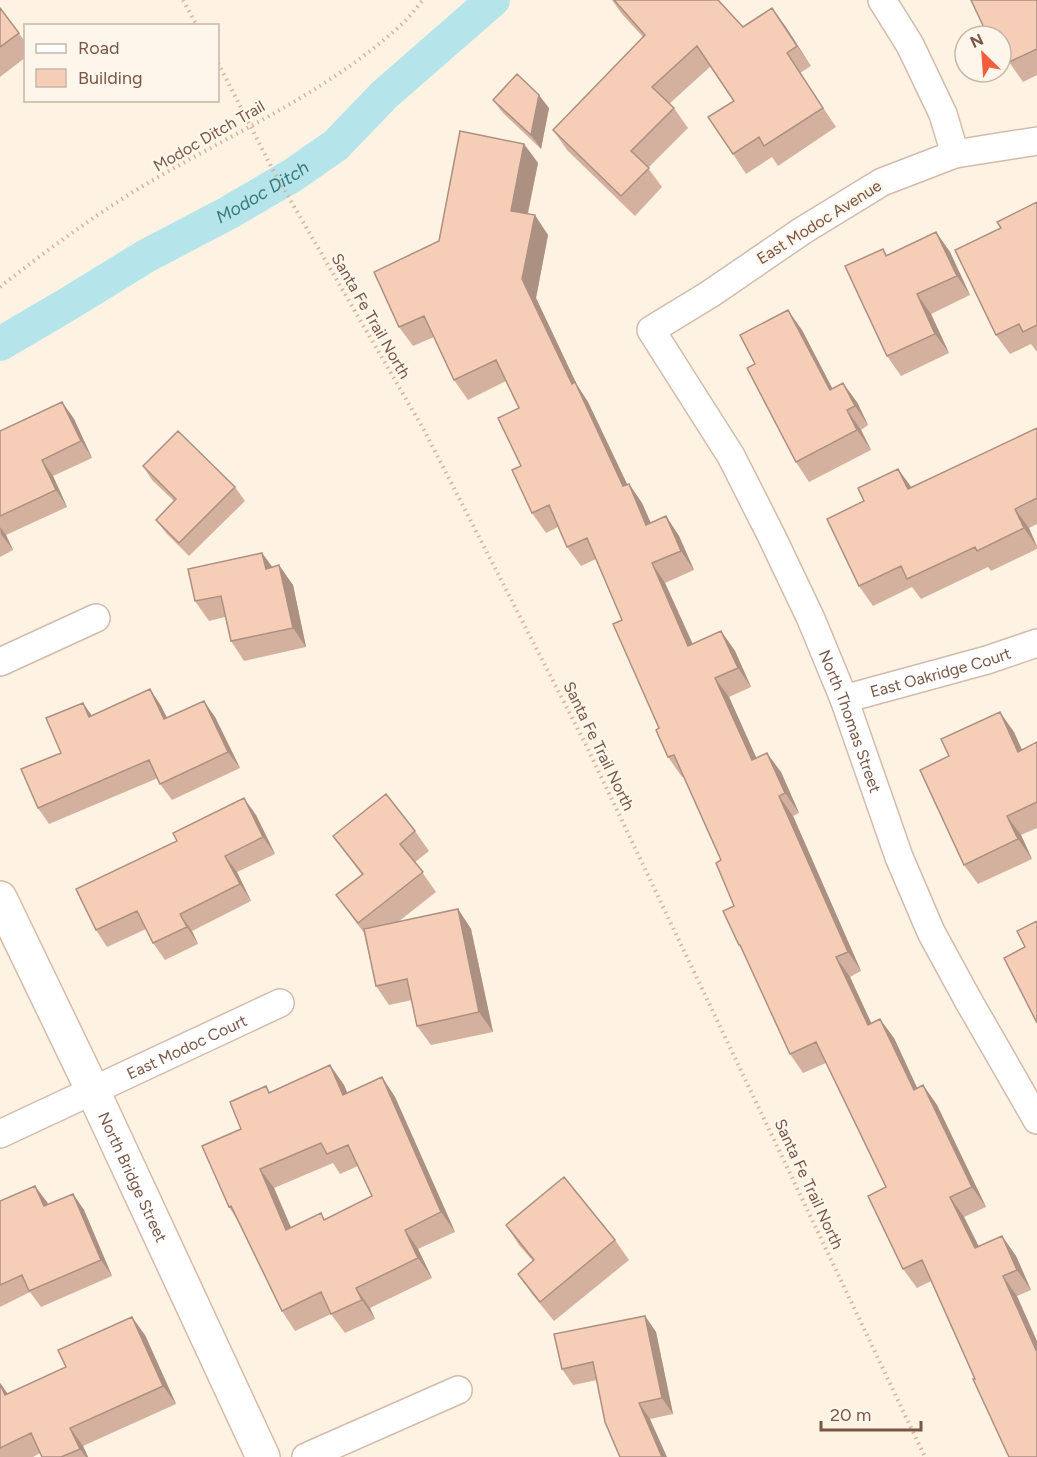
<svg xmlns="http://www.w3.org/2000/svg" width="1037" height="1457" font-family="Figtree,sans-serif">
<rect width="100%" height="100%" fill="#fef2e3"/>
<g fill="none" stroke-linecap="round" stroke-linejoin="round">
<!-- canal -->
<path stroke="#b5e5ea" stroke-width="34" id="s1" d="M0 344 68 304 146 256 228 213 293 175 336 145 384 95 493 0"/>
<defs>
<g id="street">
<path d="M882 0 910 45 943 114 955 154"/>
<path id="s2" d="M1037 141 955 154 882 182 802 231 710 294 651 330 731 456 772 537 811 619 844 699 899 857 931 932 968 1000 1037 1120"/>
<path d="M0 662 96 618"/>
<path id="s3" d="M844 699 987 660 1037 643"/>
<path id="s4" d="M0 1134 280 1003"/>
<path d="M306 1457 458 1390"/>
</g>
<g id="secondary">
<path id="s5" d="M0 898 93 1091 263 1457"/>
</g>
</defs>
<!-- street casing -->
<use href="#street" stroke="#d3bbab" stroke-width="30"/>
<!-- secondary casing -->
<use href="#secondary" stroke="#d6baa8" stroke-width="36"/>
<!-- path -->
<path stroke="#dbb19b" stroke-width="4" stroke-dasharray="1.5 4.5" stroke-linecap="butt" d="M183 0 197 26
M218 63 274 172 424 430 586 745 925 1457
M0 287C43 253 87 221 133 192 223 137 324 96 402 24 410 17 416 8 423 0"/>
<!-- street -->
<use href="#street" stroke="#fff" stroke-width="27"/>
<!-- secondary -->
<use href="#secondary" stroke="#fff" stroke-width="33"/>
</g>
<!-- wall -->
<path fill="#d4b19e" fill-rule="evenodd" d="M612 0H718L743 27 772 8 811 66 800 73 836 127 778 166 772 157 746 174 733 154 734 101 711 66 669 104 674 108 688 128 648 168 662 187 635 216 567 150 553 130 643 37 622 14Z
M1037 0V75L1023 82 1009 62 1006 56 1003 58 1001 55V36H988Z
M0 8 26 43V57L0 77Z
M493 100 549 108 541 149 503 113Z
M524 144 538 163 528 214 548 235 536 298 577 385 588 402 627 484H629L642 503 651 523 666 516 679 536 694 570 665 583 693 644 721 631 735 651 751 687 729 697 756 758 781 772 799 813 793 816 861 971 850 977 871 1023 894 1038 917 1088 923 1085 937 1105 986 1207 964 1217 979 1247 1002 1236 1016 1256 1031 1290 1017 1296 975 1379 931 1281 917 1288 903 1269 886 1187 826 1063 803 1073 790 1054 745 954 739 945 734 906 721 860 684 776 682 777 668 757 659 728 622 620 596 559 581 566 567 547 558 527 546 533 532 513 521 466 519 408 506 381 468 400 454 380 434 337 413 346 399 327 439 241Z
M1037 202V352L1031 344 1010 354 996 335 1001 228Z
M936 232 950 252 970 295 931 314 949 353 901 376 887 356 883 249 887 255Z
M802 330 832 388 857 402 868 425 861 430 871 450 809 482 796 462 755 364Z
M62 402 74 419 92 458 53 476 67 507 6 535 13 550 0 557V431Z
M1037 428V524L1029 528 1037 546V549L991 571 988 567 921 599 912 587 873 606 859 586 864 501 898 469 911 488Z
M143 466 235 487 245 501 189 556 166 533 156 520 174 501 152 480Z
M262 553 272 567 293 585 306 647 244 661 231 641 225 617 209 621 195 601Z
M150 689 161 706 167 718 215 717 240 768 172 800 160 784 158 778 49 824 38 808 61 753 92 716Z
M1014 732 1022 750 1037 742V828L1021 835 1032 859 978 884 964 865 949 756Z
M256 815 275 854 237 872 251 901 192 931 198 944 165 960 153 943 146 929 107 947 96 930Z
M415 831 429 851 415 862 436 892 398 922 458 909 471 929 493 1032 431 1045 417 1026 412 1000 389 1005 376 986 364 933 336 895 362 875 333 836Z
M330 1065 344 1085 347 1093 382 1077 395 1097 455 1232 418 1249 432 1278 370 1308 375 1319 345 1333 331 1314 295 1331 282 1311 238 1221 229 1207 241 1129 266 1086 270 1092ZM333 1163 340 1174 358 1166 372 1196 325 1219 291 1227 274 1188Z
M73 1194 84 1210 112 1276 41 1307 30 1292 0 1307V1201L47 1202 48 1205Z
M506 1225 615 1240 629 1260 554 1321 532 1294 518 1274 533 1261 519 1245Z
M645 1316 656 1332 673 1414 650 1419 597 1380 573 1385 562 1369Z
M145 1335 176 1404 83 1446 88 1457H42L40 1453 33 1457H0V1383L8 1394Z"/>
<!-- shaded-wall -->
<path fill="#ac9081" d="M772 8 786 27 811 66 797 46Z
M539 95 549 108 541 149 531 135Z
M524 144 538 163 524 230 511 211Z
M535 215 548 235 536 298 577 385 588 402 637 505 623 486 572 384 522 279Z
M936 232 950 252 970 295 957 276Z
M917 294 931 314 949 353 935 334Z
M788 310 802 330 843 409 830 390Z
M843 383 857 402 868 425 855 406Z
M62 402 74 419 92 458 81 441Z
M847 410 861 430 871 450 857 430Z
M42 460 53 476 67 507 56 490Z
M898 469 912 488 908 489Z
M629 484 642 503 660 544 646 525Z
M1015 509 1029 528 1037 547 1024 528Z
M666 516 679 536 694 570 681 551Z
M0 527 6 535 13 550 1 534Z
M262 553 276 572 266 569Z
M652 563 665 583 702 665 688 646Z
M279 565 293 585 306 647 293 628Z
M721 631 735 651 751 687 738 668Z
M715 678 729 697 766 779 752 760Z
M150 689 161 706 176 736 164 719Z
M204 701 215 717 240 768 228 752Z
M83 703 95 720 89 717Z
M1000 712 1014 732 1031 771 1018 752Z
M767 753 781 772 799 813 785 793Z
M779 796 793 816 861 971 848 952Z
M244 798 256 815 275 854 263 837Z
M1007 816 1021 835 1032 859 1018 839Z
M225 856 237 872 251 901 240 884Z
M458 909 471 929 493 1032 479 1012Z
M180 914 192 931 198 944 187 927Z
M836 957 850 977 881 1044 868 1025Z
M880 1019 894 1038 927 1109 914 1090Z
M330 1065 344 1085 356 1114 343 1095Z
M382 1077 395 1097 455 1232 441 1212Z
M923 1085 937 1105 986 1207 972 1187Z
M260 1169 274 1188 300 1249 286 1230Z
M35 1186 47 1202 56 1222 44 1206Z
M73 1194 84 1210 112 1276 101 1260Z
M950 1197 964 1217 989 1267 975 1248Z
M405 1230 418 1249 432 1278 418 1258Z
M1002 1236 1016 1256 1031 1290 1017 1270Z
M1003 1276 1017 1296 1037 1341V1352Z
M356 1288 370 1308 375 1319 362 1300Z
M645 1316 656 1332 673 1414 662 1398Z
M132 1317 145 1335 176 1404 163 1386Z
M0 1383 12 1400 5 1395Z
M639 1403 650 1419 667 1457H662Z
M70 1428 83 1446 88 1457H86L80 1449Z"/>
<!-- building -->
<path fill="#f6ceb8" stroke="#ac9081" stroke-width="1.5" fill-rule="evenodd" d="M614 0H718L743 27 772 8 797 46 787 53 823 108 764 146 759 137 733 154 708 117 734 101 697 46 652 87 674 108 631 151 649 168 621 196 553 130 645 35Z
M971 0H1037V49L1009 62 1001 46V36H996V35L993 36H988Z
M0 8 19 33 0 47Z
M517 74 539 95 531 135 493 100Z
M460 131 524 144 511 211 535 215 522 279 572 384 575 382 623 486 629 484 646 525 666 516 681 551 652 563 688 646 721 631 738 668 715 678 752 760 767 753 785 793 779 796 848 952 836 957 868 1025 880 1019 914 1090 923 1085 972 1187 950 1197 975 1248 1002 1236 1017 1270 1003 1276 1036 1350 1037 1349V1457H1009L973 1379H975L922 1260 903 1269 868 1196 886 1187 816 1042 790 1054 740 945H739L723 911 734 906 716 863 721 860 674 755 668 757 656 730 659 728 613 624 622 620 587 538 567 547 549 505 532 513 512 470 521 466 498 418 519 408 496 360 454 380 424 316 399 327 374 272 439 241Z
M1037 202V325L1023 332 1019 324 996 335 955 250 1001 228 997 222Z
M936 232 957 276 917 294 935 334 887 356 845 266 883 249 886 256Z
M788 310 830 390 843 383 855 406 847 410 857 430 796 462 747 368 755 364 740 335Z
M62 402 81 441 42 460 56 490 0 516V431Z
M1037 428V498L1015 509 1024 528 977 551 975 547 907 579 901 566 859 586 827 519 864 501 858 488 898 469 908 489Z
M178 431 235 487 179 543 156 520 176 499 143 466Z
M262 553 266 569 279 565 293 628 231 641 221 596 195 601 188 569Z
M150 689 164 719 204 701 228 752 160 784 149 760 38 808 21 769 61 753 46 718 83 703 89 717Z
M1000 712 1018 752 1037 742V802L1007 816 1018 839 964 865 920 770 949 756 941 739Z
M386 794 415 831 400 844 423 872 358 923 336 895 363 874 333 836Z
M244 798 263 837 225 856 240 884 180 914 187 927 153 943 137 911 96 930 76 889 177 841 173 833Z
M458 909 479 1012 417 1026 407 979 376 986 364 929Z
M1037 921V1023L1004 958 1025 947 1017 931Z
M330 1065 343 1095 382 1077 441 1212 405 1230 418 1258 356 1288 362 1300 331 1314 321 1292 282 1311 231 1206 229 1207 202 1146 241 1129 230 1102 266 1086 269 1093ZM321 1143 327 1154 348 1145 372 1196 324 1220 321 1213 286 1230 260 1169Z
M564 1177 615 1240 540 1302 518 1274 534 1260 506 1225Z
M35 1186 44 1206 73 1194 101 1260 29 1291 22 1275 0 1285V1201Z
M645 1316 662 1398 639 1403 662 1457H620L605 1422 593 1362 562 1369 554 1334Z
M132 1317 163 1386 70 1428 80 1449 61 1457H42L31 1433 0 1448V1384L5 1395 66 1367 58 1350Z"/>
<g text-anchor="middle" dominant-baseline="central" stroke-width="4.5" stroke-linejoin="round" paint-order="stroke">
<!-- street labels -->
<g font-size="16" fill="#795646" stroke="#fff6eb">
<text transform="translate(209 136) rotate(-30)">Modoc Ditch Trail</text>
<text transform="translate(819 222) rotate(-32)">East Modoc Avenue</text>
<text transform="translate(371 316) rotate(60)">Santa Fe Trail North</text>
<text stroke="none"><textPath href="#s3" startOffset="100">East Oakridge Court</textPath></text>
<text stroke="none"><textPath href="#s2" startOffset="876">North Thomas Street</textPath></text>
<text transform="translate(599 746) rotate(64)">Santa Fe Trail North</text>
<text stroke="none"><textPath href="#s4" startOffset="206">East Modoc Court</textPath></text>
<text stroke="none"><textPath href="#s5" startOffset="309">North Bridge Street</textPath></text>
<text transform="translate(809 1184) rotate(65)">Santa Fe Trail North</text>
</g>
<!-- water labels -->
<g font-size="18" font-style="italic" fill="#39777f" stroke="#fff6eb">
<text stroke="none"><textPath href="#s1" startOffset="303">Modoc Ditch</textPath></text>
</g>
</g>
<!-- legend -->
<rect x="24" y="24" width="195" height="78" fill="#fff6eb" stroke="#c9b6a9" stroke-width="1.5"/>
<rect x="36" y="44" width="30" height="9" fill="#ffffff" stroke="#c9b6a9" stroke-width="1.5"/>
<text x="78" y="54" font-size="18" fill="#795646">Road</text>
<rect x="36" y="69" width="30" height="18" fill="#f6ceb8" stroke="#c9b6a9" stroke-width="1.5"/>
<text x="78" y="84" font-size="18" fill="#795646">Building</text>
<!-- north arrow -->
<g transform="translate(983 54) rotate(335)"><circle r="28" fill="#fff6eb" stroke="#c9b6a9" stroke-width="1.5"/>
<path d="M0-4.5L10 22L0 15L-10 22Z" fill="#f35d3d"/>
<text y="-9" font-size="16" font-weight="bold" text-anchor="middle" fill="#795646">N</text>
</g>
<!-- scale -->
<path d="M821 1421v9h100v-9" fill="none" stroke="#795646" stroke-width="3"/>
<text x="830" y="1421" font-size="18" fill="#795646" stroke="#fff6eb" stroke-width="4.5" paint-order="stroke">20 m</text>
</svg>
